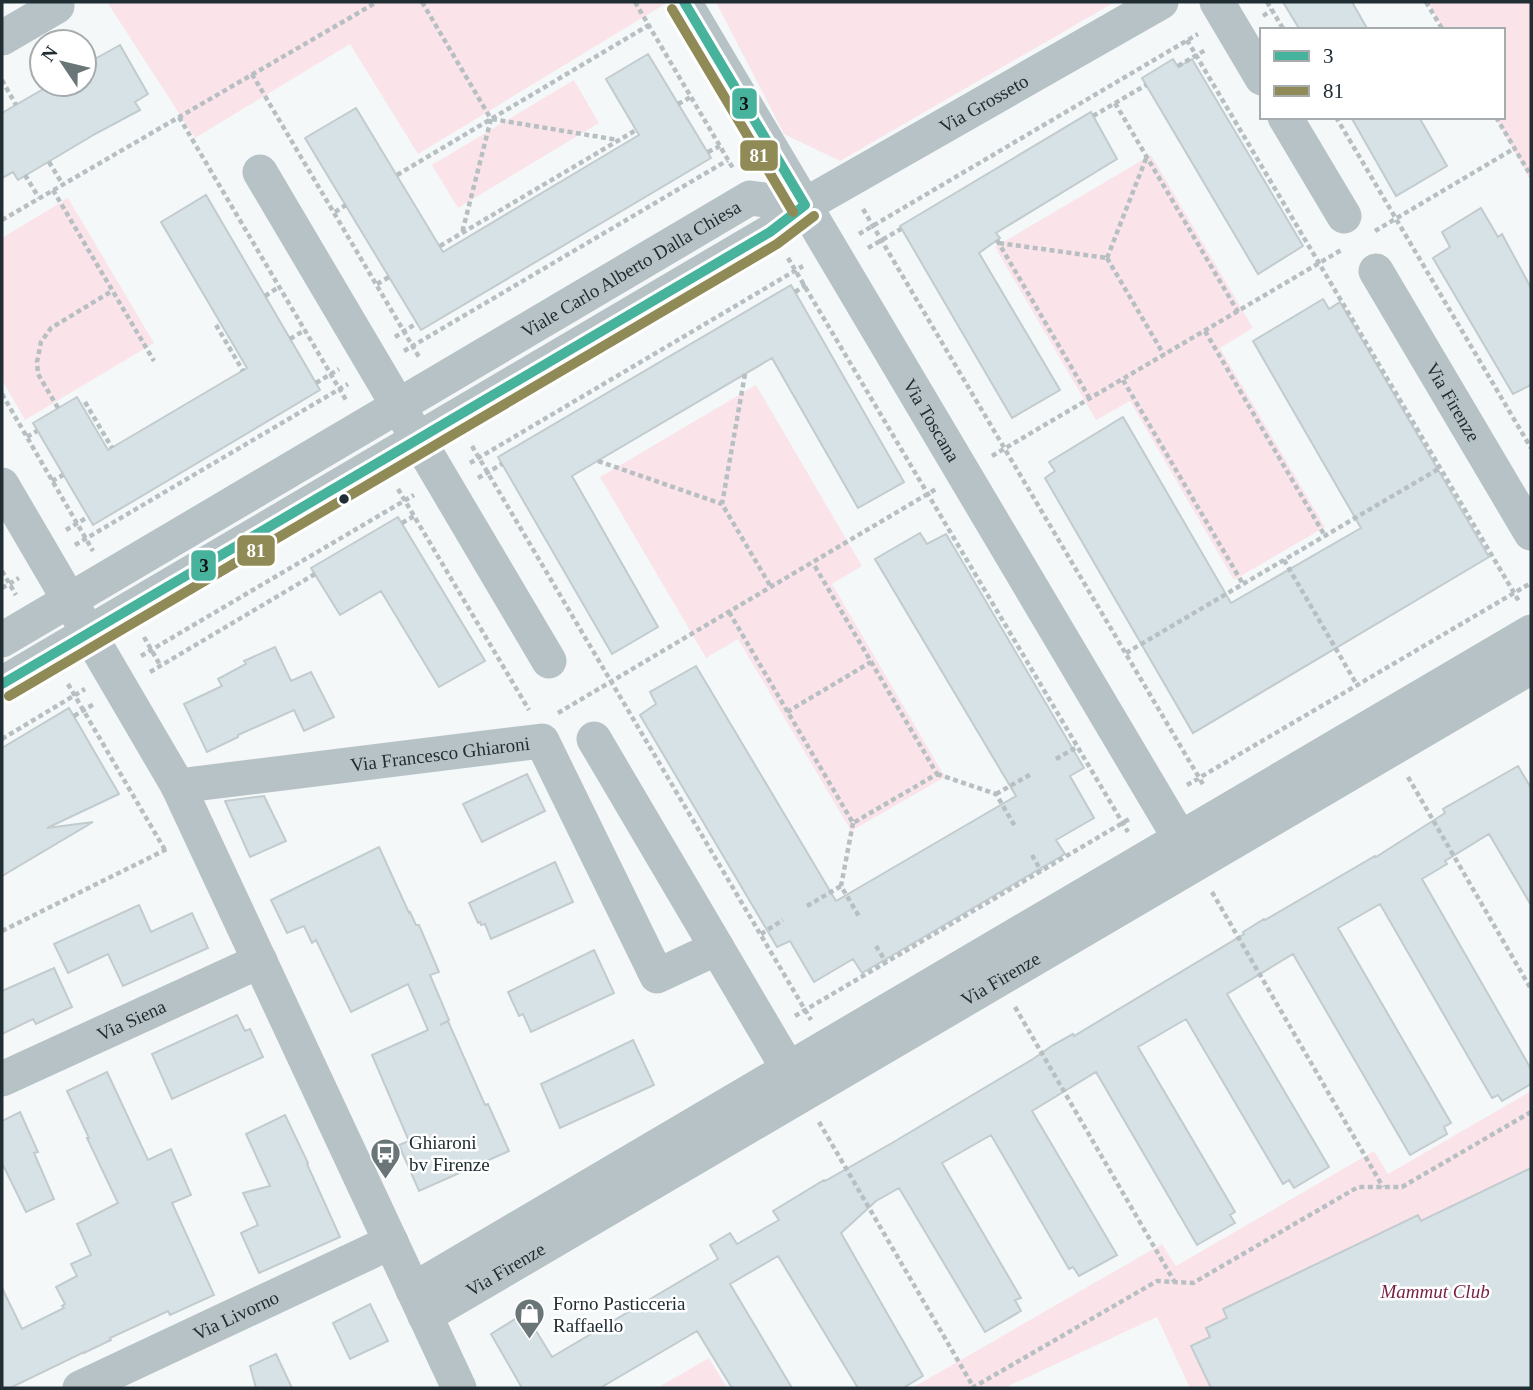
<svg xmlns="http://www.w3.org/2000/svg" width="1533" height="1390" font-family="Georgia,serif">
<rect width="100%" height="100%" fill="#f4f8f9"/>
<!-- green -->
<path fill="#fae4ea" d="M107 2H664L665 4 418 154 350 44 195 138Z
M716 2H1115L840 161 784 134Z
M1428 2H1531V181L1495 117H1503V30H1444Z
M574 80 599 123 458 208 432 165Z
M1151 155 1253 328 1220 348 1325 527 1234 580 1130 401 1096 420 995 247Z
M68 198 154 343 25 420 2 380V238Z
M756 385 862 566 832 584 945 777 851 831 738 639 706 658 600 477Z
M1531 1091V1388H1190L1157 1317 1004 1388H912L1162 1244 1176 1266 1374 1151 1388 1174Z
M709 1358 727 1388H657Z"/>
<!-- building -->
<path fill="#d7e2e7" stroke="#c2cbce" stroke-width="2" d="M1283 2H1352L1368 30H1300Z
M120 45 148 94 135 102 140 110 95 134 18 180 13 172 2 178V113L52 84H84V65Z
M648 54 711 158 421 330 305 138 356 108 443 252 639 135 606 79Z
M1173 59 1178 67 1192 59 1303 246 1258 274 1142 78Z
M1091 112 1117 159 996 233 1000 238 979 253 1060 390 1012 418 900 226Z
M1351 117H1419L1447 166 1396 196Z
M206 195 320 390 93 525 33 423 77 397 108 450 247 368 161 222Z
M1481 208 1498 237 1502 234 1531 288V385L1513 394 1433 258 1450 247 1442 232Z
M791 285 904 482 858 508 772 358 572 476 658 627 612 654 498 457Z
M1323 299 1329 309 1340 302 1489 557 1193 733 1045 478 1055 471 1049 462 1123 417 1231 603 1361 528 1253 341Z
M398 517 485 661 439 687 381 591 340 615 311 568Z
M920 533 927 544 946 534 962 561 1084 768 1070 776 1094 818 1056 840 1065 854 917 941 862 973 853 959 814 982 790 941 777 947 640 715 656 704 650 692 696 666 836 901 1016 796 875 559Z
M275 647 291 681 311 672 334 717 304 731 294 710 238 735V737L207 752 184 704 222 686 218 679 246 664 244 661Z
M69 708 119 794 47 828 93 822 2 876V748Z
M1518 766 1531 788V905L1489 834 1445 861 1447 864 1422 879 1531 1069V1084L1502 1101 1498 1095 1492 1098 1380 904 1338 928 1451 1123 1444 1127 1447 1134 1410 1155 1293 954 1227 994 1329 1167 1294 1188 1289 1180 1283 1184 1186 1019 1138 1047 1235 1212 1230 1215 1235 1223 1197 1245 1096 1072 1032 1111 1117 1255 1079 1276 1073 1267 1069 1269 991 1135 942 1163 1021 1298 1015 1300 1021 1311 985 1332 899 1188 876 1201 841 1233 923 1376 903 1388H858L778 1256 730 1284 792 1388H732L697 1331 600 1388H522L491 1334 525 1313 552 1357 718 1259 710 1245 730 1233 737 1244 779 1220 773 1211 824 1180 825 1181 892 1143 1033 1059 1053 1045 1073 1034 1074 1036 1244 934 1243 932 1264 919 1265 920 1375 856 1376 857 1445 813 1443 809Z
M527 774 545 811 482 842 463 804Z
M264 796 286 841 250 857 225 801Z
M379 847 409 913 410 912 416 925H419L439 972 430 975 449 1020 440 1025 448 1021 485 1105 488 1104 509 1151 419 1191 399 1145 409 1141 372 1055 428 1030 408 984 351 1012 316 940 312 943 304 926 287 933 271 900Z
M555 862 573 902 491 939 485 924 481 925 480 922 478 923 469 903Z
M139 905 151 932 192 913 208 948 123 986 108 954 68 973 54 944Z
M594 950 614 993 531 1032 523 1014 519 1016 508 992Z
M54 968 72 1007 36 1024 33 1019 2 1034V991Z
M237 1015 245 1031 250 1029 263 1057 172 1099 152 1054Z
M633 1040 654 1085 560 1128 541 1084Z
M107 1072 148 1160 171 1149 191 1195 172 1203 214 1295 170 1315 168 1311 110 1338 111 1340 84 1353V1352L10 1388H2V1288L22 1329 64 1308 62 1306 65 1304 56 1287 77 1276 71 1264 91 1255 77 1224 118 1203 87 1138H89L67 1091Z
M20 1112 38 1152 34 1153 54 1199 26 1212 2 1163V1121Z
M285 1115 308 1163 307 1164 340 1237 259 1273 241 1233 258 1225 243 1193 270 1186 246 1134Z
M1531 1168V1388H1211L1191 1346 1210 1337 1206 1328 1227 1318 1223 1309 1418 1215 1421 1221Z
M370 1304 388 1341 350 1359 333 1323Z
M276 1354 292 1388H256L250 1366Z"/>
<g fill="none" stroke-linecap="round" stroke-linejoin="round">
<!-- path -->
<path stroke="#b7bfc2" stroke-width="4.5" stroke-dasharray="5 3.5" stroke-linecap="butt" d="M422 2 491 119 462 233
M635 2 734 170
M1267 2 1284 30
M1426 2 1443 30
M1263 16 1272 10
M1187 40 1520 603
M1178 66 1207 49
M252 74 419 357
M2 80 16 105
M1115 103 1238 312
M678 104 691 97
M1093 116 1146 85
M179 117 346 400
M1336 117 1531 448
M1496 117 1531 176
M492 119 618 140
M708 152 720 146
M49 162 63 185
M25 175 39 198
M397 175 649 25
M53 190 154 361
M863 209 1204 786
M335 212 346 205
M2 220 377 2
M1375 231 1515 148
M859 234 1198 34
M997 240 1090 399
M999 243 1107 258
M440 246 636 130
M868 248 901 229
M788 258 1128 832
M1107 258 1164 355
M1107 258 1147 156
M377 284 389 277
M795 292 806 285
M265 296 279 287
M216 325 243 371
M1205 331 1325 536
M395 337 417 323
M290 339 305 330
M404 351 728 160
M745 374 722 504 771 587
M1123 380 1243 584
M316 383 339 369
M2 394 93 551
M85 402 112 448
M58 408 38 374 37 362 41 342 51 328 112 291
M27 437 37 431
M472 446 811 1020
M992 456 1343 249
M598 461 722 504
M470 463 803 266
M478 478 502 464
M52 481 63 475
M398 489 529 710
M402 523 416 515
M66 530 88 517
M75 545 348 384
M1284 560 1357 685
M2 571 16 595
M2 588 19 578
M729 612 853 823 937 774 813 563
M144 637 160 665
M1126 653 1440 468
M141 656 414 495
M150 672 315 574
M68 684 165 850
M787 712 871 662
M558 713 936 489
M74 716 94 704
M2 739 85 689
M1056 759 1077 747
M937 774 996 794 1016 828
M1408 777 1531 989
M1187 785 1531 583
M996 794 1033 773
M853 823 841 886 860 918
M1032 855 1041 871
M1212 892 1383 1187
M807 906 841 886
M2 931 167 849
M761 934 783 920
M876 946 886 962
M1015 1007 1174 1281
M795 1016 1131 818
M819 1122 974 1388
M972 1388 1157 1281 1193 1283 1358 1187H1402L1531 1112"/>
<!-- minor -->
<g stroke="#b7c2c6" stroke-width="35">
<path id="s1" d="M684 2 1191 857"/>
<path d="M1217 2 1262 78"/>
<path d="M2 38 57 6"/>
<path d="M1285 117 1344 216"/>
<path d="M260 172 549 661"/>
<path id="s2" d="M1376 271 1531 533"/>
<path d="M2 485 178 786 459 1388"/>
<path id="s3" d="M2 640 750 198 805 205"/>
<path id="s4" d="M2 684 770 232 805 205 1161 2"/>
<path d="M594 739 800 1089"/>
<path id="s5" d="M178 786 542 741 657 976 717 948"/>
<path id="s6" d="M2 1079 260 961"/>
<path d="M413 1290 1531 632"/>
<path id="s7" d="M425 1316 1531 667"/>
<path id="s8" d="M80 1388 391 1242"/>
</g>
<defs>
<path id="bus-1" d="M684 2 805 205
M2 684 770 232 805 205"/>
<path id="bus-2" d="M672 9 793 212
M9 696 777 244 814 216"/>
</defs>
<!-- bus-1 casing -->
<use href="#bus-1" stroke="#fff" stroke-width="16"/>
<!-- bus-2 casing -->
<use href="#bus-2" stroke="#fff" stroke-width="16"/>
<!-- bus-1 -->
<use href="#bus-1" stroke="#48b39d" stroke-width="10"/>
<!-- bus-2 -->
<use href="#bus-2" stroke="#908b56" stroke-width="10"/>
</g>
<!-- icons -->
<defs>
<symbol id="bus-pin" viewBox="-11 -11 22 30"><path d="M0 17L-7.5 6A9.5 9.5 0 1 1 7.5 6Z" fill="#6a7578" stroke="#fff"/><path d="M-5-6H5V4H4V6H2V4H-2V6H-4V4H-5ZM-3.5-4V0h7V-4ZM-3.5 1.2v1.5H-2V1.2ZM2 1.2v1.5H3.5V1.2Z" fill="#fff"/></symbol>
<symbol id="shop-pin" viewBox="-11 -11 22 30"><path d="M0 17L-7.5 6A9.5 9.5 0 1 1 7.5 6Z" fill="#6a7578" stroke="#fff"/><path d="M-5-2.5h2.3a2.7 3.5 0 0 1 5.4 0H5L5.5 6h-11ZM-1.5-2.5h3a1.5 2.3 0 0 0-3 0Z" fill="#fff"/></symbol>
</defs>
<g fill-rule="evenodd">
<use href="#bus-pin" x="368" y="1136" width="35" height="47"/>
<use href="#shop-pin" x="512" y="1296" width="35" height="47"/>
</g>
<!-- markers -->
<circle fill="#202e33" stroke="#fff" stroke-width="2.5" cx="344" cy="499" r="6"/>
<g text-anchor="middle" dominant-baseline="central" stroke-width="5" stroke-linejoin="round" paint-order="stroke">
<!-- street labels -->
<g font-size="19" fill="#202e33" stroke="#fff">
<text stroke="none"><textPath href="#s4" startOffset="1141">Via Grosseto</textPath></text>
<text stroke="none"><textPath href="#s3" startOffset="730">Viale Carlo Alberto Dalla Chiesa</textPath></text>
<text stroke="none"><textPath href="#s2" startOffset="152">Via Firenze</textPath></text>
<text stroke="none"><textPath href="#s1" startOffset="486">Via Toscana</textPath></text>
<text stroke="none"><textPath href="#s5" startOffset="264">Via Francesco Ghiaroni</textPath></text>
<text stroke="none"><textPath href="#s7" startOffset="667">Via Firenze</textPath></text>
<text stroke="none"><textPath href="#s6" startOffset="142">Via Siena</textPath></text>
<text stroke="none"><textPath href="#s7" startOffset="93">Via Firenze</textPath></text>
<text stroke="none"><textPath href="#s8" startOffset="172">Via Livorno</textPath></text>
</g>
<!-- poi labels -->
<g font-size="19" fill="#202e33" stroke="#fff" text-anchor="start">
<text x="409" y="1142">Ghiaroni<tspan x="409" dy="22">bv Firenze</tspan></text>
<text x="553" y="1303">Forno Pasticceria<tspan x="553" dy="22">Raffaello</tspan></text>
</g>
<!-- park labels -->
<g font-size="19" font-style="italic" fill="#771f41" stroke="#fff">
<text x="1435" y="1291">Mammut Club</text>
</g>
</g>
<g stroke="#fff" stroke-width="2.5">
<rect x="731" y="87" width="27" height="33" rx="7" fill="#48b39d"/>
<rect x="739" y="139" width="40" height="33" rx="7" fill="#908b56"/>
<rect x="236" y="534" width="40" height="33" rx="7" fill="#908b56"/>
<rect x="190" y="549" width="27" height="33" rx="7" fill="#48b39d"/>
</g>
<g font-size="19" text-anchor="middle" font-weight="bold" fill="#fff">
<text x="759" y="162">81</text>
<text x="256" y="557">81</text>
</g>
<g font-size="19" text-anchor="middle" font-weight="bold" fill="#111">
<text x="744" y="110">3</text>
<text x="204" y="572">3</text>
</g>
<!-- border -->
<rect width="1533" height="1390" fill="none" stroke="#202e33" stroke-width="7"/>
<!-- legend -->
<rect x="1260" y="28" width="245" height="91" fill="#ffffff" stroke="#a6abad" stroke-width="2"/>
<rect x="1274" y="51" width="35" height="10" fill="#48b39d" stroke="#a6abad" stroke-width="2"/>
<text x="1323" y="63" font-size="21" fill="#202e33">3</text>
<rect x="1274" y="86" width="35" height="10" fill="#908b56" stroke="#a6abad" stroke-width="2"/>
<text x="1323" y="98" font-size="21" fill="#202e33">81</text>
<!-- north arrow -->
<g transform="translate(63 63) rotate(305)"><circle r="33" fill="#ffffff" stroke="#a6abad" stroke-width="2"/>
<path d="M0-5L12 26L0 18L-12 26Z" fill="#6a7578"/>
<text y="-10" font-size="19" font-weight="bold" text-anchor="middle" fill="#202e33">N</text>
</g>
</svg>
